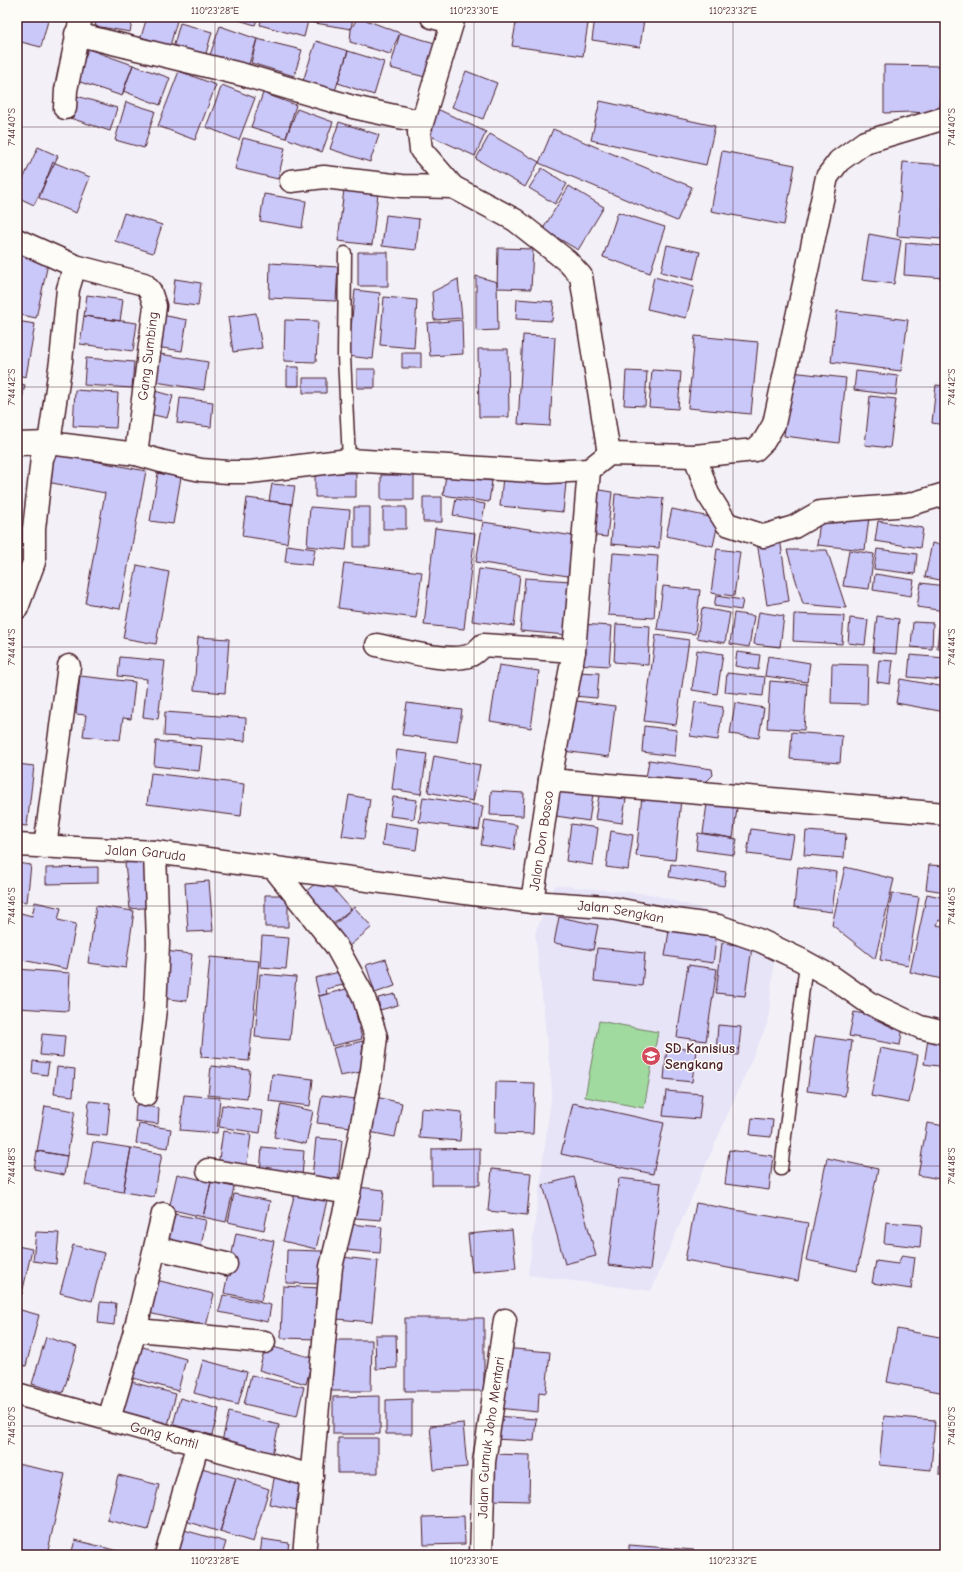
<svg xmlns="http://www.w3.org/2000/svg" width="962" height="1572" font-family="'Comic Neue',sans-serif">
<rect width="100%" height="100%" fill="#f3f1f7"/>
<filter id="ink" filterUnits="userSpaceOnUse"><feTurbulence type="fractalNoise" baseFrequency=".025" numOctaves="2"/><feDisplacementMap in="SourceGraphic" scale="8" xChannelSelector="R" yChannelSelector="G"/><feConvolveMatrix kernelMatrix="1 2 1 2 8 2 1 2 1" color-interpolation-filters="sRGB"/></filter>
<g filter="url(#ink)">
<!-- built -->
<path fill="#e7e4f8" d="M555 885 651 894 740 920 776 942 768 1022 651 1291 528 1275 552 1090 535 933Z"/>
<!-- green -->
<path fill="#a0da9f" stroke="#757c65" d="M599 1021 658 1032 644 1108 585 1097Z"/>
<!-- building -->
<path fill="#cac7f9" stroke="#4a1f2b" d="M17 17H49L41 47 17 41Z
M97 17H133L130 32 95 26Z
M147 17H178L170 46 141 37Z
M229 17H258L255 25Z
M262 17H309L304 37 260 25Z
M309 17H353L351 29 309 22Z
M358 17 400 33 390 54 350 42 351 29Z
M517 17H589L583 56 512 46Z
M595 17 644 19 640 47 592 40Z
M180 23 212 32 205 57 173 48Z
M220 26 257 39 248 67 210 55Z
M400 33 435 43 425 77 390 68Z
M257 39 302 50 294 76 251 63Z
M316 41 348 51 335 91 303 81Z
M88 49 133 65 122 96 77 81Z
M348 51 384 62 374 95 338 83Z
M133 65 170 78 160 105 123 91Z
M884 65 941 66 940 114 912 112 884 113Z
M179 71 216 85 195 140 158 126Z
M466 71 497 83 483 119 452 107Z
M222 85 255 98 239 140 206 127Z
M263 93 296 105 286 138 251 127Z
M77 96 117 108 110 131 70 118Z
M600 101 715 126 706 165 591 140Z
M126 102 155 111 144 148 115 140Z
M431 106 486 132 475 156 420 131Z
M297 109 333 122 322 152 286 138Z
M339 122 379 135 370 162 330 149Z
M553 129 692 187 677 221 539 163Z
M490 134 539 162 525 187 476 159Z
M243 138 285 148 278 179 235 169Z
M38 147 58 156 34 205 17 197V192Z
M722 151 795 165 784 225 711 211Z
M53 162 90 177 76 213 39 198Z
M903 162 945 165 942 239 897 236Z
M542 168 567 184 555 204 529 188Z
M569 186 604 207 578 250 543 229Z
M344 189 378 193 372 245 338 241Z
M264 194 306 201 302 228 260 221Z
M618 212 665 227 650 273 603 257Z
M124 213 162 225 153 253 115 241Z
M386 215 419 219 416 250 382 246Z
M869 234 901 240 894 284 862 280Z
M906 243 945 246V278L904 275Z
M667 245 700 252 693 280 661 272Z
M498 248 533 249 531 289 497 288Z
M17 252 49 259 36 318 17 314Z
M358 252H388V286H358Z
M270 263 338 267 336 301 269 298Z
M476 276 497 282 498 330 476 331Z
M654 277 694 287 686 318 647 309Z
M175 279 201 283 198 306 172 303Z
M458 279 462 318 434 320 432 292Z
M355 290 380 293 373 359 348 356Z
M87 295 123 300 120 321 84 316Z
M384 297 417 300 414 348 380 345Z
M517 299 554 302 552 321 516 319Z
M837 311 908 320 901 371 831 362Z
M256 313 262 348 233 352 228 317Z
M162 315 187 320 182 351 156 347Z
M84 316 137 323 133 351 80 344Z
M285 320 318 321 316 362 284 361Z
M462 320 463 354 430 356 427 323Z
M17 321 35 324 26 377 17 375Z
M523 335 555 337 550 426 518 424Z
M695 336 758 342 751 414 688 408Z
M478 349H508L509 417H479Z
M154 353 208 362 204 390 150 381Z
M402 353H421V368H402Z
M86 358 134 362 132 388 84 385Z
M287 367H299V386H287Z
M357 369H375V388H357Z
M652 370 681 372 678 409 649 407Z
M626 371 647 372 645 406 624 405Z
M856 371 898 376 896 395 854 390Z
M791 372 846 378 839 443 784 436Z
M303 378H326V393H303Z
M17 383 25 385 20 407 17 406Z
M936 385 945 386V425L932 423Z
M75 390 118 393 116 428 73 426Z
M151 390 173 396 167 418 145 413Z
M870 396 896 399 890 448 865 445Z
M180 398 213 402 211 427 177 423Z
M53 453 146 471 120 609 85 603 105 493 47 482Z
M158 473 181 477 173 524 150 521Z
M315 473H356V497H315Z
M381 475H414V500H381Z
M446 475 492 481 489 502 443 495Z
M503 477 566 483 563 512 500 506Z
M272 484 295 486 292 504 269 501Z
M593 489 612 492 607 537 588 535Z
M615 494 663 498 659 548 611 544Z
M423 497H442V522H423Z
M247 498 292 504 287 543 242 536Z
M456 499 485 504 482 521 453 515Z
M310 507 350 510 346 550 307 546Z
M354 507H370V547H354Z
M383 507H406V529H383Z
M672 509 719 519 713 546 666 536Z
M821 512 869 517 865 550 817 545Z
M878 521 923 528 920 548 875 541Z
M483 522 574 536 568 576 476 562Z
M435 528 475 533 464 629 424 625Z
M780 538 789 601 767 605 757 542Z
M932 543 945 546V581L925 577Z
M287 545 315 549 312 565 285 562Z
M717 549 740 552 734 596 711 593Z
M877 549 917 554 915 574 874 569Z
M787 550H827L846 608 803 604Z
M849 550 874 554 869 589 843 586Z
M613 553 658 556 654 618 608 615Z
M344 563 422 572 416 618 338 608Z
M137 565 169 572 156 644 123 638Z
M479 569 520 575 514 626 472 621Z
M875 574 914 580 911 596 873 590Z
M525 578 571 581 566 635 520 631Z
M921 583 945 586V611L917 607Z
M663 586 700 590 695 634 657 629Z
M716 596 743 600 741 610 714 606Z
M702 608 730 613 725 643 697 638Z
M759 612 784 616 780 647 754 644Z
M734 613 754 616 749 647 730 644Z
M794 614 844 616 842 644 793 641Z
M877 616 899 619 896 654 873 652Z
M850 618 868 620 865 645 848 643Z
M940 618H945V649L937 648Z
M913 622 933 623 932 649 911 647Z
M580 624 612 626 609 666 577 664Z
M616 624 650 626 648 665 614 662Z
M656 635 689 640 676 725 644 721Z
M198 637 229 639 225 693 194 690Z
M697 650 723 654 717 694 692 690Z
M737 652 760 655 758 670 735 666Z
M910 655 945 658V680L908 677Z
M768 656 810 663 807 682 765 676Z
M120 657 165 661 158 719 143 717 147 679 118 676Z
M879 660 893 661 890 684 877 682Z
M832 664 868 665 867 704 831 703Z
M499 665 539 671 531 728 490 721Z
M575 672 599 673 597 698 573 696Z
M727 673 765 677 763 696 725 692Z
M80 676 135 682 131 719 123 718 120 740 83 736 86 715 76 714Z
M900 679 945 687V712L896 703Z
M770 681 807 684 804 730 767 728Z
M569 700 615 706 609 757 563 751Z
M695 702 723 707 718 740 690 736Z
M407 703 462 710 457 742 402 735Z
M735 703 764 708 759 738 730 734Z
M165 712 246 718 245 741 164 736Z
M644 726 677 730 675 756 642 752Z
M792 732 842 736 840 763 790 759Z
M156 741 202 746 199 771 154 766Z
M397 750 427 754 421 794 392 789Z
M434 756 480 765 473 801 428 792Z
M649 760 712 769 713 775 701 787 645 784Z
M17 764 34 766 27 826 17 825Z
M151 773 244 784 241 816 147 804Z
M560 789 593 794 589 821 556 816Z
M491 791 524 793 523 816 490 815Z
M349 795 370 799 364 839 342 836Z
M599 795 626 799 622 823 595 819Z
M642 795 681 799 675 860 636 856Z
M708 796 738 801 733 838 703 833Z
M393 797 417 800 414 819 390 816Z
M423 797 483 806 479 830 419 822Z
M485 820 517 825 514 850 481 845Z
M385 823 419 828 416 850 382 845Z
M571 824 598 828 593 865 566 861Z
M751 829 794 835 790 859 747 854Z
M611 831 633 835 628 870 606 867Z
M806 831 846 834 844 858 804 855Z
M698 833 737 839 734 855 696 850Z
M151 860 155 907 130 909 125 863Z
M17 863 31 865 27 902 17 901Z
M671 864 726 872 724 886 669 877Z
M929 865 945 866V892L926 889Z
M98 867V883L46 884V868Z
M798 867 837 872 832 912 794 907Z
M845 867 894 879 875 959 832 925Z
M323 877 351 909 326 930 298 898Z
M209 881 213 931 188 932 185 883Z
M892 893 919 897 908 965 880 960Z
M927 894 945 898V922L939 920 937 925 945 927V965L942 979 910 972Z
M265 895H288V927H265Z
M35 902 61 908 58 920 76 924 67 969 17 959V912L32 916Z
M96 906 134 911 126 968 88 963Z
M354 907 372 927 348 947 331 928Z
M559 917 598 925 593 950 554 943Z
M670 925 717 932 713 963 665 956Z
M262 936 289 938 286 969 260 967Z
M722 943 752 947 745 996 716 993Z
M597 948 645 953 642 986 594 981Z
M165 951 192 954 187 1001 160 998Z
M210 957 259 961 249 1061 201 1057Z
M386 959 395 986 375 993 366 965Z
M688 965 717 969 706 1041 677 1037Z
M17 969 70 973 68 1011 17 1008Z
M339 972 343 985 326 989 327 994 319 996 315 978Z
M260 974 296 977 290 1040 255 1037Z
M350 988 362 1039 332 1046 319 996Z
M395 994 398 1005 380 1010 378 998Z
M854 1012 904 1021 900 1045 849 1036Z
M718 1025 741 1027 738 1055 716 1053Z
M929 1033 945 1036V1067L924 1064Z
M42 1034 65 1036 63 1057 40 1055Z
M815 1036 852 1041 845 1096 807 1091Z
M363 1041 361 1072 340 1076 333 1048Z
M667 1047 696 1050 692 1082 664 1079Z
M880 1048 918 1055 909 1103 871 1096Z
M33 1061 49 1063 47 1075 32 1073Z
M211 1066 250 1070 247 1099 208 1095Z
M57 1067 75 1069 73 1096 54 1094Z
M272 1074 313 1079 310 1106 269 1101Z
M496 1082 535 1083 533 1134 495 1133Z
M666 1091 702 1094 699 1119 663 1116Z
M945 1091V1111H943Z
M184 1095 220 1098 217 1133 180 1130Z
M322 1095 356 1099 351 1127 317 1123Z
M376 1097 402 1103 395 1137 369 1132Z
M89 1101 110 1103 107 1136 86 1134Z
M573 1103 664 1123 653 1174 561 1154Z
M281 1104 313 1111 306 1144 274 1137Z
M136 1105 159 1108 158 1124 135 1121Z
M222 1105 263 1111 260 1133 219 1127Z
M45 1106 75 1111 67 1156 37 1151Z
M421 1108 462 1112 460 1141 419 1138Z
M752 1118 773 1120 771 1137 750 1135Z
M927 1123 945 1126V1180L918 1175Z
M139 1124 171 1129 168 1148 136 1143Z
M223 1131 251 1135 246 1170 218 1166Z
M316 1138 342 1140 338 1181 312 1178Z
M93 1142 131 1148 123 1192 85 1185Z
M262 1147 304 1151 302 1177 260 1173Z
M131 1148 162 1154 154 1197 123 1192Z
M480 1148V1185H432V1149Z
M729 1150 773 1156 769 1190 725 1184Z
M37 1151 67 1156 64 1175 34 1169Z
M827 1158 878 1169 857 1271 806 1260Z
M492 1169 531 1173 527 1215 488 1211Z
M177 1174 211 1182 203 1217 169 1209Z
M574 1177 596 1256 565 1264 543 1185Z
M619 1178 661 1183 650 1270 608 1265Z
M211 1182 234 1187 226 1222 203 1217Z
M358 1187 384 1190 381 1220 355 1218Z
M295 1192 327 1200 316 1249 283 1241Z
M234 1194 270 1201 264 1230 228 1222Z
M696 1203 808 1223 798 1281 685 1260Z
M174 1214 206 1220 200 1251 167 1245Z
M886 1222 922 1225 920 1247 884 1243Z
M349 1224 382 1227 380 1253 346 1250Z
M512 1230 516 1268 472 1272 468 1234Z
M36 1232 59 1233 56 1264 33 1261Z
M236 1233 274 1241 261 1301 224 1293Z
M73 1245 104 1253 92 1301 60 1293Z
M17 1246 32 1249 22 1294 17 1293Z
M287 1250 322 1251 320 1284 286 1283Z
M902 1255 915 1257 911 1289 872 1283 876 1261 898 1264Z
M342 1257 378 1261 372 1322 336 1319Z
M152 1279 214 1294 206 1326 144 1312Z
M283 1286 320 1288 318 1339 281 1338Z
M223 1295 271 1305 268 1322 219 1312Z
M100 1302 116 1303 114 1325 98 1323Z
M17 1309 39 1315 26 1366 17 1364Z
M405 1318H484V1391H405Z
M897 1329 945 1338V1393L887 1382Z
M375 1335H396L397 1368 376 1369Z
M46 1337 77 1347 63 1393 32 1384Z
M331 1340H372L371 1391H330Z
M266 1345 313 1358 306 1384 259 1370Z
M139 1346 186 1359 178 1391 130 1377Z
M503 1348 550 1352 546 1393 539 1392 538 1412 497 1408Z
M203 1360 247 1372 238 1405 194 1393Z
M251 1375 304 1387 297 1416 244 1404Z
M128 1381 176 1394 168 1425 119 1412Z
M380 1396V1434H333V1397Z
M180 1398 219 1409 212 1435 173 1425Z
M412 1399V1434H386V1400Z
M229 1412 279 1425 272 1454 222 1441Z
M495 1416 536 1419 534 1441 493 1439Z
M884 1416 935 1420 931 1470 879 1465Z
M463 1423 467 1467 434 1470 430 1426Z
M338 1438H378V1473H338Z
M940 1452H945V1474H939Z
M489 1454 530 1455 529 1501 488 1500Z
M17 1464 65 1474 47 1555 17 1553Z
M195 1466 236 1478 220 1532 179 1519Z
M275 1474 304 1480 297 1510 269 1504Z
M118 1475 159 1485 148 1530 107 1520Z
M236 1478 269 1489 253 1542 220 1532Z
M464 1516 465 1544 424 1545 423 1517Z
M177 1528 226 1542 222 1555H171Z
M262 1539 289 1543 287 1555H260Z
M75 1540 130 1554 129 1555H71Z
M629 1545 694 1550 693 1555H629Z
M432 1552H468V1555H432Z"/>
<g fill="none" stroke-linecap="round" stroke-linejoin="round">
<defs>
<path id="service" d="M345 253 344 356 349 460
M781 1169 806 963"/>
<g id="minor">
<path d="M432 17 452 22"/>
<path d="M454 17 419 133 421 150 453 187 515 220 567 261 581 276 609 454"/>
<path d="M76 34 244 75 353 107 422 122"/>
<path d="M65 108 66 90 81 17"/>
<path d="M291 181 324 177 402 186 453 187"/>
<path d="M17 240 75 266 68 289 61 361 49 443 42 458 34 529V562L17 608"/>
<path d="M75 266 144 284 150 291 155 306 136 454"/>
<path d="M17 444 49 443 136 454 164 462 201 470 228 472H250L349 460 548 472 589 470"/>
<path d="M695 456 708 494 727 524 764 536 794 527 820 512 908 505 945 494"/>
<path d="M377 645C400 650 449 664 471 655 475 653 479 649 483 645L574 651"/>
<path d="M550 780 945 814"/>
<path d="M45 847 69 666"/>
<path d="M273 867 336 946 363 995 376 1037 372 1070 349 1193 331 1267 304 1555"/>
<path id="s1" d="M532 902 550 780 574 651 589 470 609 454 695 456 755 450 764 441 774 424 827 177 839 161 865 142 945 118"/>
<path d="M145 1095 155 1009 158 944 155 852"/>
<path d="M208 1170 349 1193"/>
<path d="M156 1248 226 1264"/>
<path d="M135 1331 163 1214"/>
<path id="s2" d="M17 1394 312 1476"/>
<path d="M109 1419 135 1331H148L264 1342"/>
<path d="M166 1555 198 1443"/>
<path id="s3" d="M481 1555 484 1462 505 1320"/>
</g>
<g id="secondary">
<path id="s4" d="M17 845 155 852 532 902 606 907 668 919 718 926 761 941 801 960 832 977 869 1003 920 1027 945 1033"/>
</g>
</defs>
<!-- service casing -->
<use href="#service" stroke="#4a1f2b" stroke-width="15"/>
<!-- minor casing -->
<use href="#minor" stroke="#4a1f2b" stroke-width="25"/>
<!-- secondary casing -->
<use href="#secondary" stroke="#4a1f2b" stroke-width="25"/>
<!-- service -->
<use href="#service" stroke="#fdfcf7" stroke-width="12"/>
<!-- minor -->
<use href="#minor" stroke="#fdfcf7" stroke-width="22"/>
<!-- secondary -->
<use href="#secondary" stroke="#fdfcf7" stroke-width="22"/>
</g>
</g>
<!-- ticks -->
<path fill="none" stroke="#4a1f2b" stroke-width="1" stroke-opacity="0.45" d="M215 17V1555M474 17V1555M733 17V1555M17 127H945M17 387H945M17 647H945M17 906H945M17 1166H945M17 1426H945"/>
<!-- icons -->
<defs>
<symbol id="school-disc" viewBox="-11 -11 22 22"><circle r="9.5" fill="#d1495b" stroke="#fdfcf7"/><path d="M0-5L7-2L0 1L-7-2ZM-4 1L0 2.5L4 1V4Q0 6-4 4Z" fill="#fff"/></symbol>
</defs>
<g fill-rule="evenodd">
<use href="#school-disc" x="640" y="1045" width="22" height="22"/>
</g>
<g text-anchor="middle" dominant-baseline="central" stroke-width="3" stroke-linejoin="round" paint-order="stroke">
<!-- street labels -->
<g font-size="14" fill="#4a1f2b" stroke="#fdfcf7">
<text transform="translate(148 356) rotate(-83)">Gang Sumbing</text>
<text stroke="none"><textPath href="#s1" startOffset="62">Jalan Don Bosco</textPath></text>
<text stroke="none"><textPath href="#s4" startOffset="129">Jalan Garuda</textPath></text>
<text stroke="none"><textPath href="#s4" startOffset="608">Jalan Sengkan</textPath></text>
<text stroke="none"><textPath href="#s2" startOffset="153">Gang Kantil</textPath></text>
<text stroke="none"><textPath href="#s3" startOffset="118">Jalan Gumuk Joho Mentari</textPath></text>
</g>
<!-- poi labels -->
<g font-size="14" font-weight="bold" fill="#4a1f2b" stroke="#fdfcf7" text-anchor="start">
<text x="665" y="1048">SD Kanisius<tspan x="665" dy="16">Sengkang</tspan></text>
</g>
</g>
<!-- margin -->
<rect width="962" height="1572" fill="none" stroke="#fdfcf7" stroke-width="44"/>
<rect x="22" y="22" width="918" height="1528" fill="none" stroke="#4a1f2b" stroke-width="1.5"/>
<g font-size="10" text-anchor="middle" fill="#4a1f2b">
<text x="215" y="14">110°23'28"E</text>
<text x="474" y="14">110°23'30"E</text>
<text x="733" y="14">110°23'32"E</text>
<text transform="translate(11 127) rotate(-90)" y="4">7°44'40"S</text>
<text transform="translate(951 127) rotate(-90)" y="4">7°44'40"S</text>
<text transform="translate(11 387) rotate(-90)" y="4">7°44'42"S</text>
<text transform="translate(951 387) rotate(-90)" y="4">7°44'42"S</text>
<text transform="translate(11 647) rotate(-90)" y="4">7°44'44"S</text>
<text transform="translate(951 647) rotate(-90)" y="4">7°44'44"S</text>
<text transform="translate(11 906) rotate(-90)" y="4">7°44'46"S</text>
<text transform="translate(951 906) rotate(-90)" y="4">7°44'46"S</text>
<text transform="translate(11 1166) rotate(-90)" y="4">7°44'48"S</text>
<text transform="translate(951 1166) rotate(-90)" y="4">7°44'48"S</text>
<text transform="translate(11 1426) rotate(-90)" y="4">7°44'50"S</text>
<text transform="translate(951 1426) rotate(-90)" y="4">7°44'50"S</text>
<text x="215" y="1564">110°23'28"E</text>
<text x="474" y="1564">110°23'30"E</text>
<text x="733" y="1564">110°23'32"E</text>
</g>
</svg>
